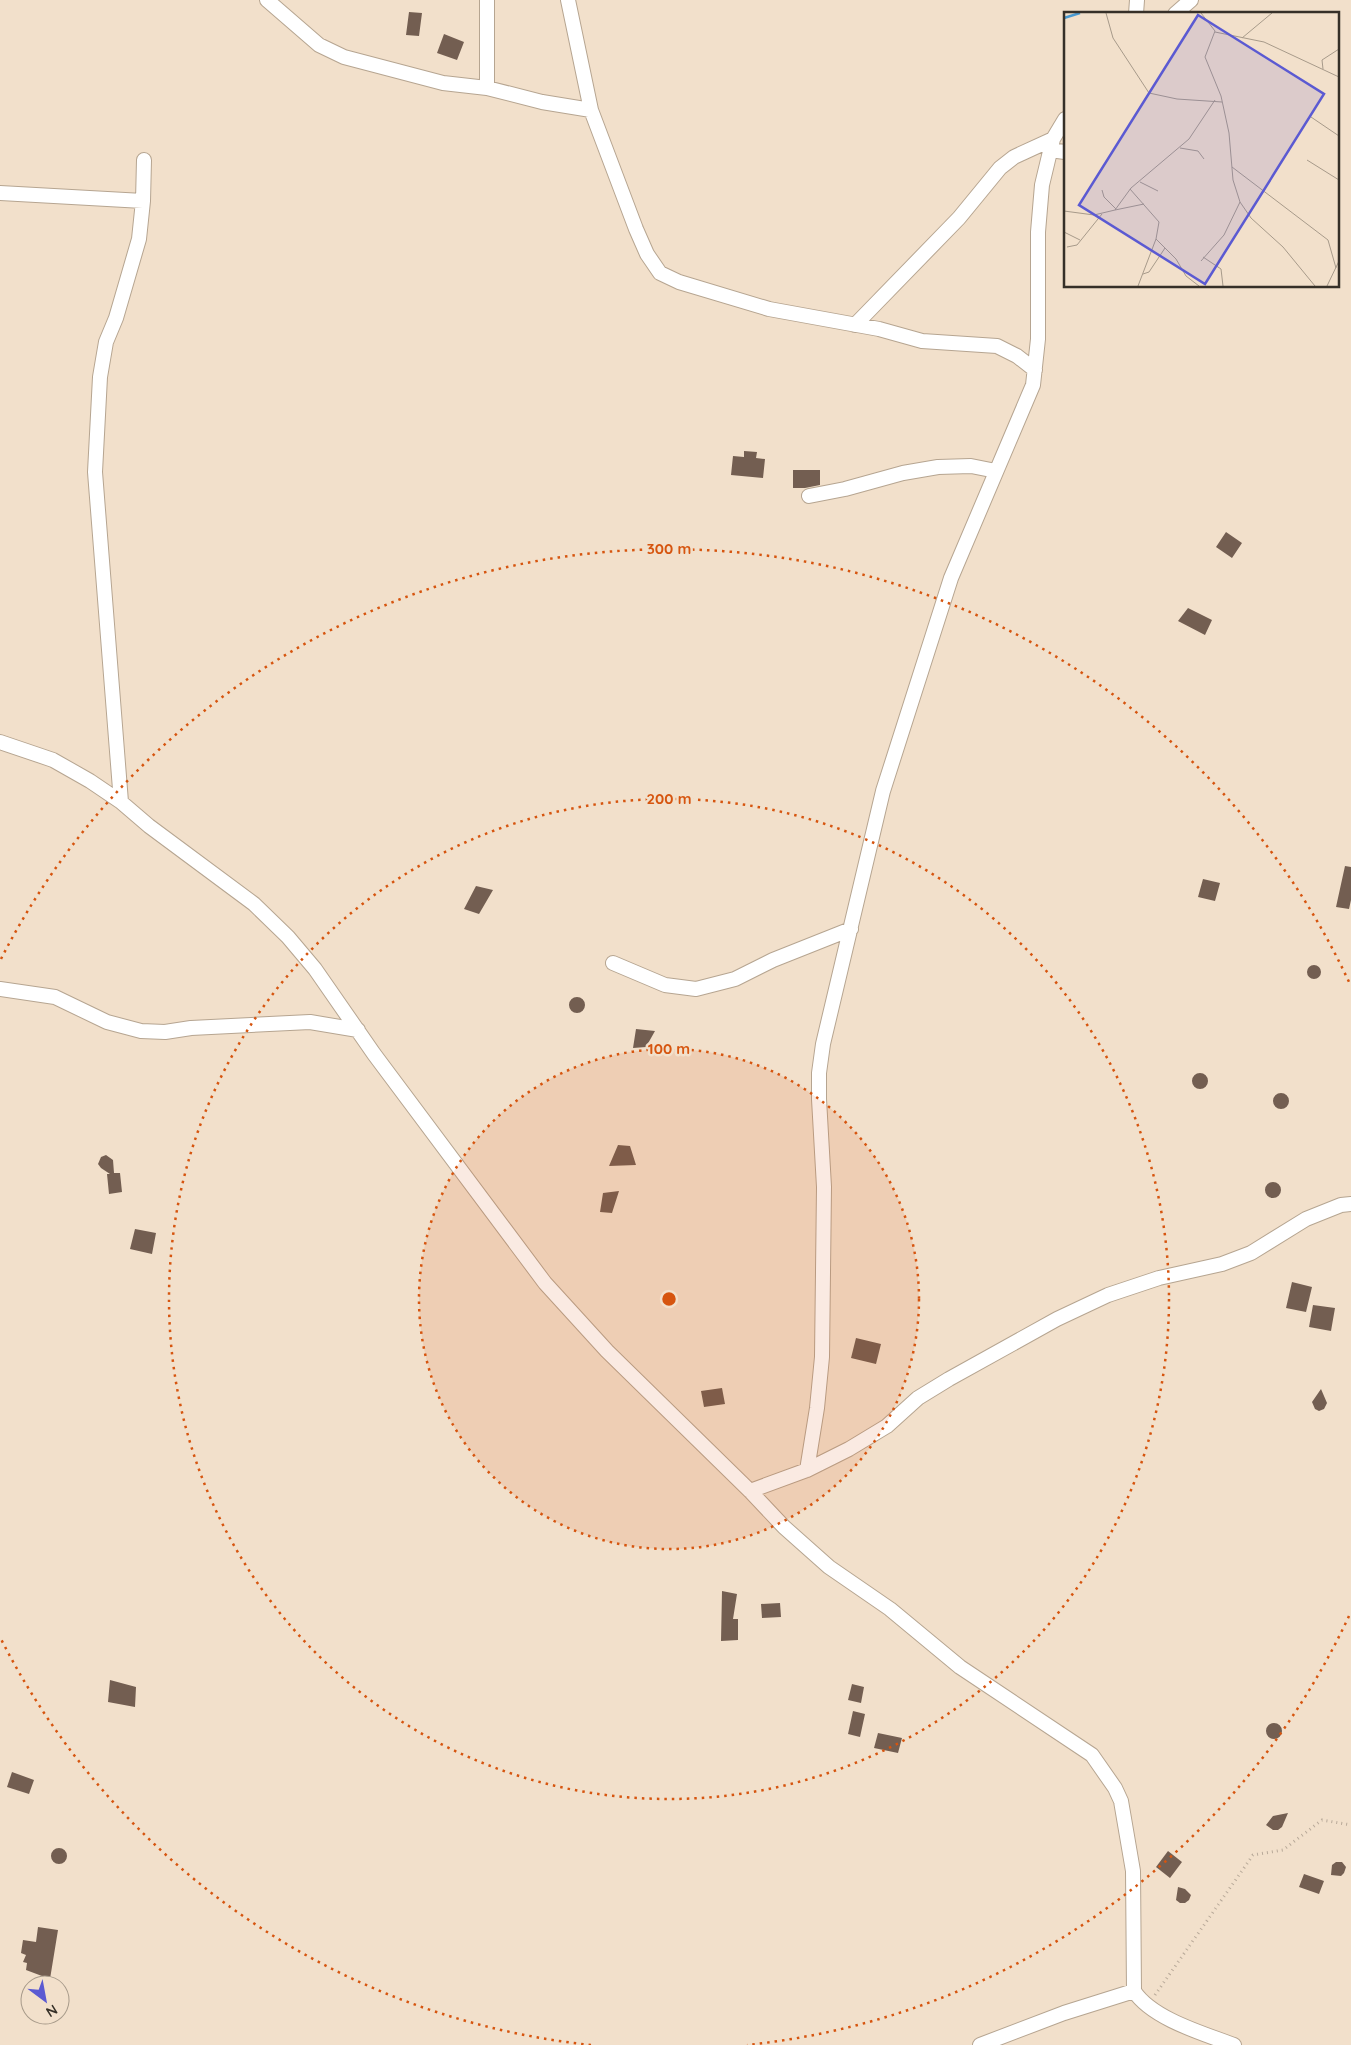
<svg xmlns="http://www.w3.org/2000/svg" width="1351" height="2045" font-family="Quicksand,sans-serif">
<rect width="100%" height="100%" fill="#f2e0cb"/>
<!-- building -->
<path fill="#735e51" d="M409 12 422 13 419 36 406 35Z
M444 34 464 42 457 60 437 53Z
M744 451 757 452 756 458 765 459 763 478 731 475 733 456 744 457Z
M793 470H820V485L805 488H793Z
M1226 532 1242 543 1232 558 1216 547Z
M1188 608 1212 620 1205 635 1178 621Z
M1345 866 1351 867V900L1349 909 1336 907Z
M1203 879 1220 883 1215 901 1198 897Z
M476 886 493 890 479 914 464 909Z
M1307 972a7 7 0 1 1 14 0a7 7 0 1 1-14 0Z
M569 1005a8 8 0 1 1 16 0a8 8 0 1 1-16 0Z
M636 1029 655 1031 646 1047 633 1048Z
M1192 1081a8 8 0 1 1 16 0a8 8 0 1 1-16 0Z
M1273 1101a8 8 0 1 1 16 0a8 8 0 1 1-16 0Z
M618 1145 630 1146 636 1165 609 1166Z
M106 1155 113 1160 114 1173H120L122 1192 109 1194 107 1174H110L101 1168 98 1164 101 1157Z
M1265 1190a8 8 0 1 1 16 0a8 8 0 1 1-16 0Z
M619 1191 612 1213 600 1212 603 1193Z
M135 1229 156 1233 152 1254 130 1249Z
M1292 1282 1312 1287 1306 1312 1286 1308Z
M1313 1305 1335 1308 1331 1331 1309 1327Z
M856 1338 881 1344 876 1364 851 1358Z
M722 1388 725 1404 704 1407 701 1391Z
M1321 1389 1327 1403 1324 1409 1319 1411 1315 1409 1312 1402Z
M722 1591 737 1594 733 1619H738V1640L721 1641Z
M780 1603 781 1617 762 1618 761 1604Z
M110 1680 136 1687 135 1707 108 1702Z
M852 1684 864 1687 861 1703 848 1700Z
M853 1711 865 1714 860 1737 848 1734Z
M1266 1731a8 8 0 1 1 16 0a8 8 0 1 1-16 0Z
M878 1733 902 1738 898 1753 874 1748Z
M12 1772 34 1780 29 1794 7 1787Z
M1288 1813 1282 1827 1278 1830H1273L1266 1825 1273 1816Z
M51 1856a8 8 0 1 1 16 0a8 8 0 1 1-16 0Z
M1168 1851 1182 1862 1170 1878 1156 1867Z
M1336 1862H1342L1346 1867 1344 1873 1341 1876 1331 1875 1332 1865Z
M1304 1874 1324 1881 1319 1894 1299 1887Z
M1178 1887 1185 1889 1191 1895 1189 1900 1185 1903H1180L1176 1900Z
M38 1927 58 1930 50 1979 26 1970 27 1963 23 1962 26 1955 21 1953 23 1940 36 1942Z"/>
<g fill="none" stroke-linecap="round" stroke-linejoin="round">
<defs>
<path id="minor" d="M267 0 319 45 344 57 443 83 487 88 542 102 591 110
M487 0V88
M568 0 591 110 636 229 647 254 660 273 679 282 769 309 879 329 922 341 997 346 1017 356 1035 370
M1136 14 1137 0
M1175 14 1191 0
M1050 150 1065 152
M0 193 143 201
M855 325 959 218 1000 168 1014 157 1053 139
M809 496 845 489 903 473 938 467 971 466 996 471
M0 742 53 760 90 781 121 802 149 826 254 904 288 937 315 969 374 1054 545 1283 607 1351 750 1491 784 1527 829 1567 890 1609 960 1667 1092 1755 1115 1788 1121 1801 1133 1871 1134 1991C1152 2019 1205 2034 1234 2045
M121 802 95 472 100 377 106 342 116 318 139 239 143 201 144 160
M613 963 665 985 696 989 735 979 773 960 851 929
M0 989 55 997 107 1022 141 1031 165 1032 191 1028 310 1022 358 1030
M807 1470 817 1408 822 1357 824 1187 819 1099V1073L823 1044 883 791 951 578 1033 385 1038 339V232L1042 185 1053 139 1065 119
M750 1491 807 1470 849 1449 887 1426 918 1398 949 1379 1057 1319 1108 1295 1159 1278 1222 1264 1251 1253 1306 1219 1341 1205 1351 1204
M980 2045 1064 2013 1134 1991"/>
</defs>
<!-- minor casing -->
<use href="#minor" stroke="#b6a591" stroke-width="16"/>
<!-- path -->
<path stroke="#b8a999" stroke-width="3" stroke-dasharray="1 4" stroke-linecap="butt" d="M1155 1995 1253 1855 1283 1850 1322 1820 1351 1825"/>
<!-- minor -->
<use href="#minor" stroke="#fff" stroke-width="14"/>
</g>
<!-- distance rings -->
<circle cx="669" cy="1299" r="250" fill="#d6550f" fill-opacity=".12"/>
<g fill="none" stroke="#d6550f" stroke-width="2.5" stroke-dasharray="2.5 5">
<circle cx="669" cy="1299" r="250"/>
<circle cx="669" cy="1299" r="500"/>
<path d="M1349 1616A750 750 0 0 1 747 2045M591 2045A750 750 0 0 1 1 1639M1 959A750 750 0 0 1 1349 982"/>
</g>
<!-- overview -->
<g transform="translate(1064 12)">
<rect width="275" height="275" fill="#f2e0cb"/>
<path fill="none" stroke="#489ad2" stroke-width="2.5" d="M0 6 16 1"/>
<path fill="none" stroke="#a79a8a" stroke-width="1" d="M42 1 49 26 85 81 113 87 158 90M137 1 151 19 141 45 157 84 165 121 169 168 176 190 187 206 219 235 251 274M151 20 200 30 275 65M178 26 208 1M259 57 258 48 275 37M247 105 275 124M116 136 134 139 140 147M243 148 275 168M168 155 264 228 272 256M76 170 94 179M66 177 95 210 92 227 74 274M38 178 40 185 52 197M51 198 80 192M0 199 30 203 51 198 67 176 125 127 151 88M0 220 16 228M92 227 112 247 122 264 135 274M3 235 13 233 38 202M139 245 157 257 159 274M137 249 160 223 176 190M79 262 85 260 101 236M263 274 275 249"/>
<path fill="#5b5ad2" fill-opacity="0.15" stroke="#5b5ad2" stroke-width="2.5" d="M134 3 260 82 141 272 15 193Z"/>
<rect width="275" height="275" fill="none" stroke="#363028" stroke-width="2.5"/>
</g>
<circle cx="669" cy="1299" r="8" fill="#d6550f" stroke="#f2e0cb" stroke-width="2.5"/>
<g font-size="15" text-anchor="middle" font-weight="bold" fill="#d6550f" stroke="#f2e0cb" stroke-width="5" stroke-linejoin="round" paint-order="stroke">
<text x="669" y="554">300 m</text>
<text x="669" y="804">200 m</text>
<text x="669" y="1054">100 m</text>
</g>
<!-- north arrow -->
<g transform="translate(45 2000) rotate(148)"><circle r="24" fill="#f2e0cb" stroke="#a79a8a"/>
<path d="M0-4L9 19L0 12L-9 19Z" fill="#5b5ad2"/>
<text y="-8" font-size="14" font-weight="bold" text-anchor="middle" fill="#363028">N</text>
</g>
</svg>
